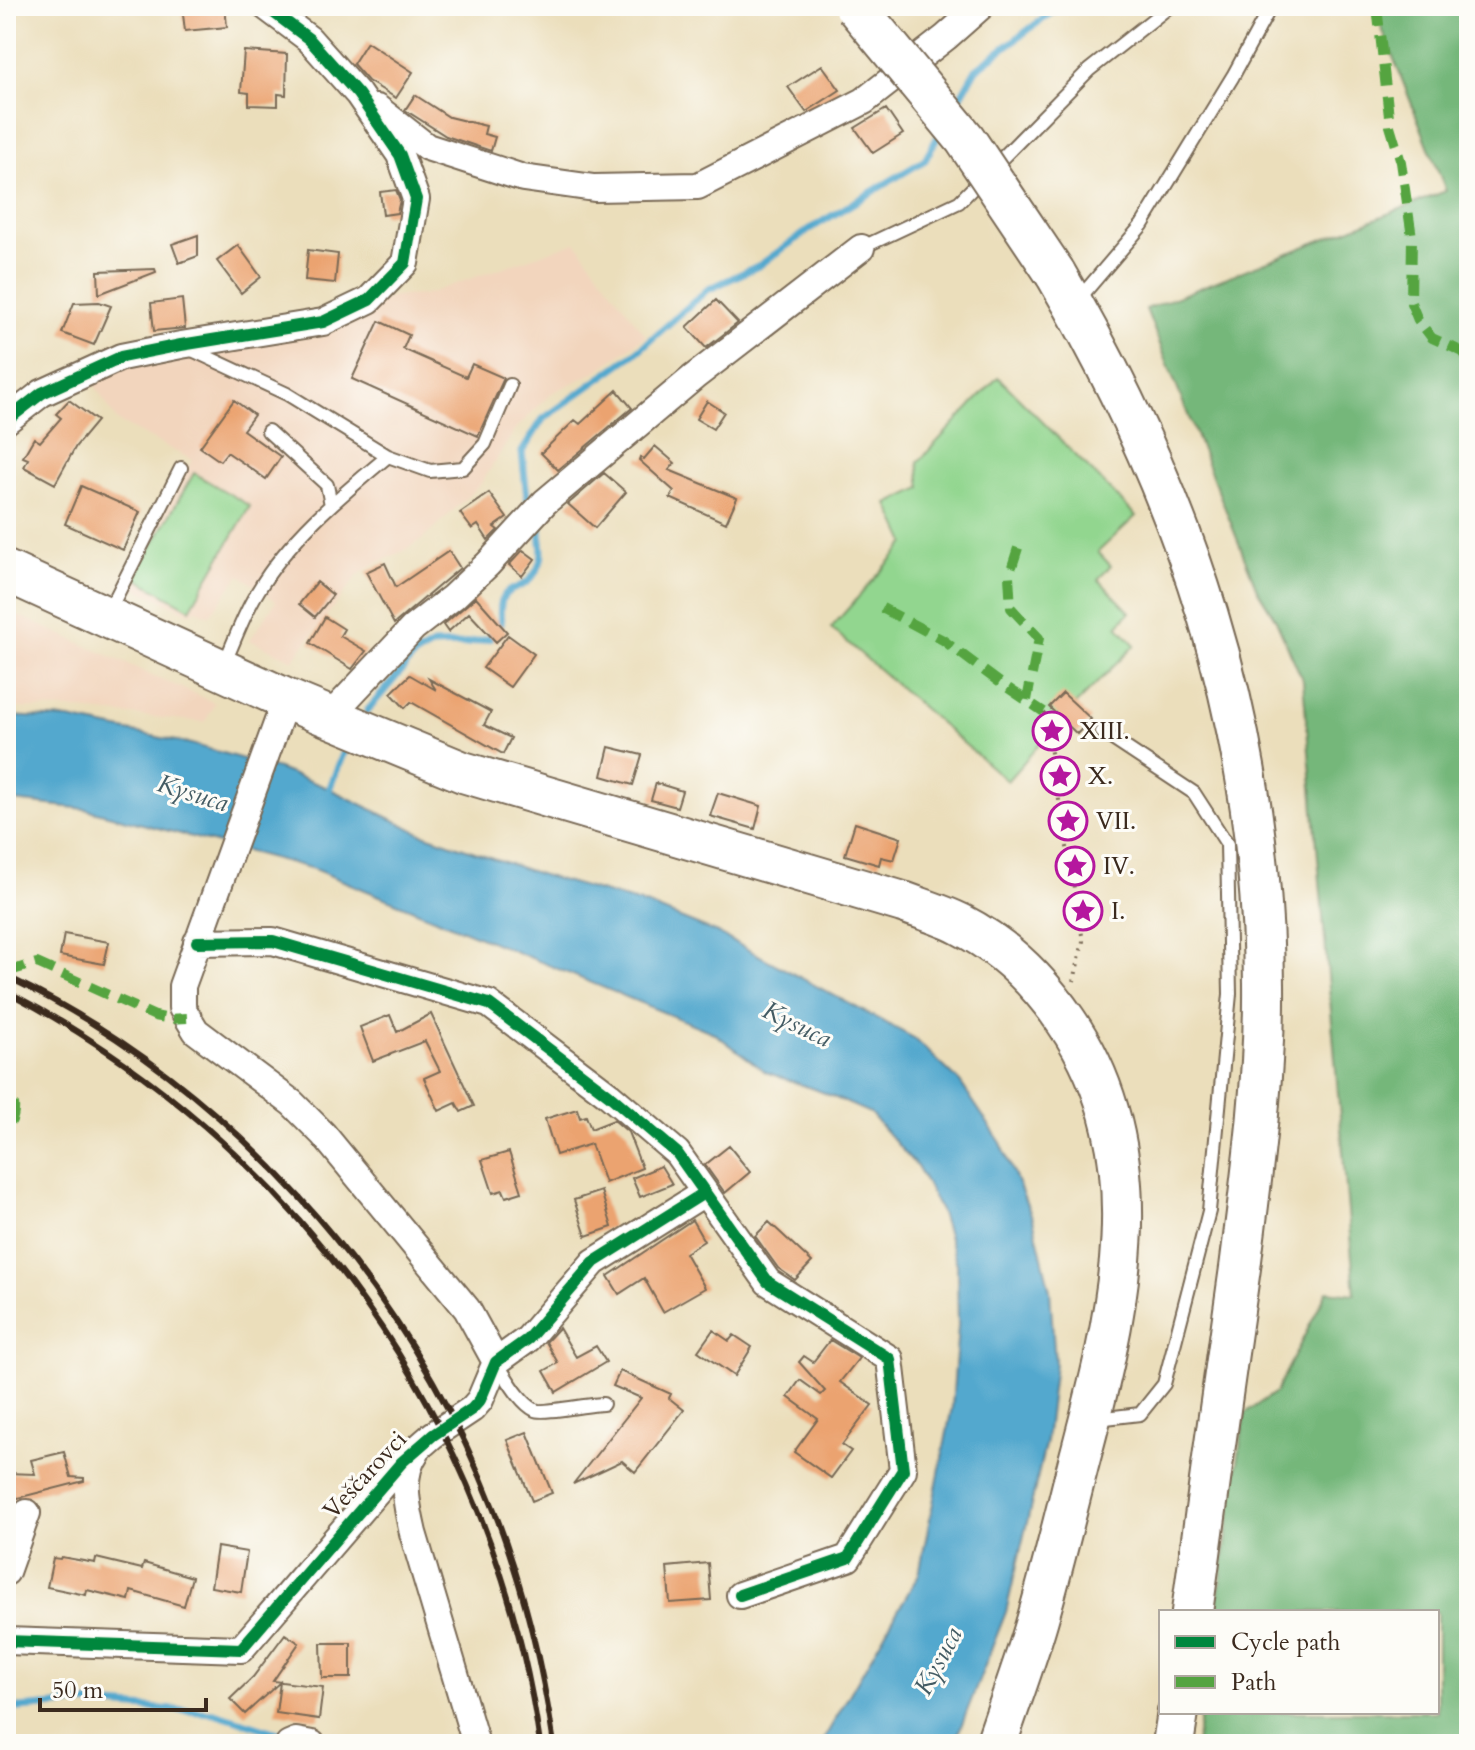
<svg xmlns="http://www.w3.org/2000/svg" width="1475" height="1750" font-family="Cardo,serif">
<rect width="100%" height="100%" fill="#fdfcf7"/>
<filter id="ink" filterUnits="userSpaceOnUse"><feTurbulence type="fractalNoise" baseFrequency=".0125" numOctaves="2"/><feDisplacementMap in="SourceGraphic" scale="16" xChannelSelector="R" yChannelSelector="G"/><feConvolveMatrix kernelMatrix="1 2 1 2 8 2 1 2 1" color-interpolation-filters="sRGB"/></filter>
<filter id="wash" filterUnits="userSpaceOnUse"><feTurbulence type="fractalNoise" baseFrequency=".006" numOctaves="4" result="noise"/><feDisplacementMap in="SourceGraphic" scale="32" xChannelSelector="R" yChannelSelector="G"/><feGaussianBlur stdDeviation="1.8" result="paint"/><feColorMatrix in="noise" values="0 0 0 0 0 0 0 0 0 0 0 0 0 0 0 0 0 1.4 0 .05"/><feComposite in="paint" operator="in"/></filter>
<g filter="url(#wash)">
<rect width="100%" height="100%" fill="#ebdebb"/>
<!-- built -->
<path fill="#f2d5bd" d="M576 242 646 336 595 372 552 393 515 430 480 485 423 539 404 551 374 564 358 575 293 660 250 640 276 601 240 575 209 616 195 609 191 614 127 584 192 460 117 421 91 379 119 367 244 343 322 336 351 322 381 301 394 296 424 295Z
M6 610 215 703 205 722 69 709 6 708Z"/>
<!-- green -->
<path fill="#92d68f" stroke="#668056" stroke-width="2" d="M998 377 1136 516 1098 552 1111 566 1098 579 1130 612 1117 626 1135 645 1063 717 1007 781 831 628 906 543 888 504 921 488 918 462Z
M194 473 250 506 190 609 134 577Z"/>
<!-- forest -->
<path fill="#75b77a" stroke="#58704c" stroke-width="2" d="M1373 6H1469V1744H1196L1201 1712H1437V1612H1216L1245 1413 1276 1392 1327 1291 1355 1294 1303 681 1275 618 1257 589 1146 309 1446 191Z"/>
<!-- water -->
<path fill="#52a8ce" stroke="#466976" stroke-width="2" d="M6 716 69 719 191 744 278 769 328 788 420 833 539 874 648 905 717 933 914 1038 960 1082 1001 1143 1033 1219 1050 1291 1055 1363 1046 1441 1006 1612 954 1744H821L919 1574 952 1407 958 1326 957 1264 941 1213 919 1169 870 1113 822 1092 766 1072 714 1033 314 869 85 809 6 800Z"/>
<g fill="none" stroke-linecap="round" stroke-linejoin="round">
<!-- stream -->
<path stroke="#52a8ce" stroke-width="7" d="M954 108 976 69 1060 6
M528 506 522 452 543 419 637 352 707 290 760 265 810 229 925 160 942 129
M367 711 414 656 433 645 464 644 489 639 501 624C496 574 521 602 538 568 547 551 537 538 541 520
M327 795 348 741
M6 1709 83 1703 214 1713 288 1736"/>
</g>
<g id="blocks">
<!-- building -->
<path fill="#eba36f" d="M182 6H225L227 27 185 31Z
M367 42 413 72 396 98 368 81 353 64Z
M244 51 287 54 286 95 278 94V106L249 105V93L241 92Z
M822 65 840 90 806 112 788 87Z
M415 95 449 117 486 126 484 134 495 137 491 151 446 136 405 110Z
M886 109 903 134 873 153 855 128Z
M396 190 400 200 397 213 383 215 380 192Z
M198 235V256L179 263 172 244Z
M238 245 261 277 241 293 217 261Z
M308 250 338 254 335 283 305 280Z
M155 269 156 272 99 294 98 271Z
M182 299 185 328 154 331 151 303Z
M716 300 738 323 706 348 687 327Z
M99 302 111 306 94 345 62 333 74 303Z
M379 321 409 335 403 349 466 377 472 364 504 378 478 436 352 379Z
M617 390 632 408 558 470 541 453 575 420 580 424Z
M69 400 97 421 76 446 55 484 24 467 28 459 23 457 34 438 40 442 61 418 56 414Z
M234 400 254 415 243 430 281 457 266 479 227 452 220 461 200 447Z
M707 401 724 412 713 429 696 419Z
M655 446 675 463 669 470 737 498 726 523 670 498 674 491 639 460 640 457 644 459Z
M604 473 626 492 595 528 568 504Z
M81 486 140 512 123 550 65 524Z
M489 493 507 518 494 527 498 530 488 540 478 525 472 529 460 513Z
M523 550 535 559 522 576 509 565Z
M449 551 460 568 394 624 366 572 385 563 396 587Z
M317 582 333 595 315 617 299 604Z
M476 597 507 632 496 642 469 613 448 632 443 625Z
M325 617 344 629 340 636 366 651 352 669 310 643Z
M508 635 534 654 510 687 483 668Z
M410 675 436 690 429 679 491 712 484 725 511 738 503 754 411 702 405 708 391 693Z
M1063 693 1091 719 1077 734 1049 707Z
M609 747 642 755 633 785 602 776Z
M656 783 682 791 677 807 651 800Z
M718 793 761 806 755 829 710 816Z
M855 823 901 838 894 860 881 857 879 865 845 855Z
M64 934 109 942 104 964 60 956Z
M431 1014 474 1106 461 1112 456 1103 439 1111 424 1078 440 1071 425 1041 373 1061 360 1027 390 1015 397 1032Z
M577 1109 580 1118 586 1116 591 1129 614 1120 628 1132 642 1168 605 1183 591 1144 556 1155 545 1119Z
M729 1146 750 1172 725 1193 705 1165Z
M509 1152 522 1192 506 1197 503 1190 493 1193 482 1160Z
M661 1166 672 1184 640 1197 632 1178Z
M601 1191 612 1227 586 1236 574 1200Z
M692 1220 704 1241 685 1253 705 1288 663 1312 644 1278 619 1294 608 1276Z
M769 1222 812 1262 795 1280 778 1268 755 1236Z
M559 1328 576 1357 596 1346 606 1362 556 1392 544 1371 558 1363 546 1342Z
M713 1330 729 1341 734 1335 752 1347 734 1376 698 1351Z
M830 1340 859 1358 840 1382 872 1405 842 1445 851 1451 831 1478 794 1452 818 1419 788 1397 800 1380 821 1395 825 1391 799 1362 804 1356 813 1362Z
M620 1371 671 1394 669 1398 684 1410 635 1472 622 1461 573 1484 641 1398 613 1386Z
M527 1432 552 1493 532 1501 507 1440Z
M64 1452 71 1477 84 1478V1481L6 1501V1473L35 1474 31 1460Z
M217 1547 247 1552 241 1592 211 1587Z
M61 1557 95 1563 96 1558 142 1569 144 1563 192 1577 184 1606 131 1591 129 1600 87 1590 86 1595 47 1587 53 1558 60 1559Z
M708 1563 711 1600 670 1603 667 1567Z
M285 1634 299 1643 273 1681 323 1687 319 1719 276 1713 280 1682 245 1714 230 1699 253 1677Z
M321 1643H351V1678H322Z"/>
</g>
</g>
<g filter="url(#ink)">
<use href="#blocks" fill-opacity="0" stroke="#796955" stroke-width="2"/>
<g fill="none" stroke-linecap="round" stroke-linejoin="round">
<defs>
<path id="service" d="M861 248 959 202 1089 70 1170 6
M1078 300 1142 225 1233 76 1271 6
M188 348 287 394 388 456 430 471 463 468 485 444 510 385
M268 431 327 485 331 505
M108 613 181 468
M224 664C235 640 244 613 258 591 290 537 340 496 388 456
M496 1362C506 1376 519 1402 535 1410 542 1414 590 1404 603 1404
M1097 1419 1140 1414 1164 1384 1209 1211 1230 994 1227 844 1194 793 1102 732"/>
<path id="minor" d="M377 108 427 147 523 178 594 188 698 186 864 101 946 37 981 6
M6 421 42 393 121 357 181 345 323 322 369 300 405 263 416 199 400 155 358 94 309 39 265 6
M286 699 182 986V1008L196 1031 292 1103 323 1134 467 1309 496 1362
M330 716 413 628 453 597 488 564 545 502 694 377 861 248
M197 942 273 941 489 1004 609 1095 677 1153 768 1282 890 1359 903 1470 848 1558 740 1595
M416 1452C399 1476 407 1506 413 1533L476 1744
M6 1572 27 1513
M6 1641 241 1649 402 1462 433 1435 472 1409 480 1400 496 1362 528 1339 594 1262 704 1193
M289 1744 296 1741 312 1744"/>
<path id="primary" d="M1055 273C1185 495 1262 724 1264 984 1265 1079 1252 1174 1240 1268 1224 1383 1207 1497 1192 1612
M6 571 286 699 463 772 903 902C922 909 942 915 960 924 1003 946 1039 981 1066 1021 1159 1157 1117 1318 1078 1465 1065 1516 1053 1567 1038 1618 1026 1660 1010 1702 996 1744
M1173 1744 1178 1712"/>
</defs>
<!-- service casing -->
<use href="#service" stroke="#796955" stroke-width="16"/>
<!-- minor casing -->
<use href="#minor" stroke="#796955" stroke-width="30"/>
<!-- primary casing -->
<use href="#primary" stroke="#796955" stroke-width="44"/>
<!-- path -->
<path stroke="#796955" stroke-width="4" stroke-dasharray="2 6" stroke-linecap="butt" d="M1044 712 1083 941 1074 981"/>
<!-- service -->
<use href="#service" stroke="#fff" stroke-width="12"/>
<!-- minor -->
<use href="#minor" stroke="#fff" stroke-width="26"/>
<!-- primary -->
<use href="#primary" stroke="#fff" stroke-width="40"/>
<!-- rail -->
<path stroke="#3b2a1e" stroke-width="6" d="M6 976C227 1082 405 1282 494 1510 523 1585 542 1664 554 1744
M6 991C295 1141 495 1421 540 1744"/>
<defs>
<path id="primary-bridge" d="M855 6 965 139 1055 273"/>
</defs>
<!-- primary-bridge casing -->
<use href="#primary-bridge" stroke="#796955" stroke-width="44" stroke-linecap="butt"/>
<!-- primary-bridge -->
<use href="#primary-bridge" stroke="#fff" stroke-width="40"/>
<!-- quiet -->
<path stroke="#54a441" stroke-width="10" stroke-dasharray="20 10" stroke-linecap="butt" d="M1377 6 1390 126 1401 162 1412 237 1411 303 1418 320 1432 338 1463 352 1469 360
M1018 548 1009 576 1011 608 1039 638 1027 700
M882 608 943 640 999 682 1044 712
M6 972 37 963 155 1016 170 1019 187 1018
M6 1074C12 1094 21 1112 6 1130"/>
<defs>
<path id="cycleway" d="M6 421 42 393 121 357 181 345 323 322 369 300 405 263 416 199 400 155 358 94 309 39 265 6
M197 942 273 941 489 1004 609 1095 677 1153 768 1282 890 1359 903 1470 848 1558 740 1595
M6 1641 241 1649 402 1462 433 1435 472 1409 480 1400 496 1362 528 1339 594 1262 704 1193"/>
</defs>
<!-- cycleway casing -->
<use href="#cycleway" stroke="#fdfcf7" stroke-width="17"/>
<!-- cycleway -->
<use href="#cycleway" stroke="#00873e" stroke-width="12"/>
</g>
</g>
<!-- icons -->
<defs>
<symbol id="sight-ring" viewBox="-11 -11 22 22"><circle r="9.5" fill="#fdfcf7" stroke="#b5179e" stroke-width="1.5"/><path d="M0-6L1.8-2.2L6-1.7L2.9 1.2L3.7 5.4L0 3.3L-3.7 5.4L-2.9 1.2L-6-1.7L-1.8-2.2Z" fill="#b5179e"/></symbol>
</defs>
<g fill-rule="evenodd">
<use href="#sight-ring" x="1030" y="709" width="44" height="44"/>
<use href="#sight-ring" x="1038" y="754" width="44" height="44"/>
<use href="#sight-ring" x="1046" y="799" width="44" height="44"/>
<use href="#sight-ring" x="1053" y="844" width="44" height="44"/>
<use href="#sight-ring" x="1061" y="889" width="44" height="44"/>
</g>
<g text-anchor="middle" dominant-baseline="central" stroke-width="6" stroke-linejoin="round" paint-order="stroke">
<!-- poi labels -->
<g font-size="24" fill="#3b2a1e" stroke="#fdfcf7" text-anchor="start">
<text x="1080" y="731">XIII.</text>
<text x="1088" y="776">X.</text>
<text x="1096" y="821">VII.</text>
<text x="1103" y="866">IV.</text>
<text x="1111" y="911">I.</text>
</g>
<!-- street labels -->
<g font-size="24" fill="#3b2a1e" stroke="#fdfcf7">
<text transform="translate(365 1475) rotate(-47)">Veščarovci</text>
</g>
<!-- water labels -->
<g font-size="26" font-style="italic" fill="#445c64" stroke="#fdfcf7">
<text transform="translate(193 793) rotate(17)">Kysuca</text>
<text transform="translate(797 1024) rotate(26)">Kysuca</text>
<text transform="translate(938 1661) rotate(-62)">Kysuca</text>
</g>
</g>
<!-- margin -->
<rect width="1475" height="1750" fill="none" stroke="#fdfcf7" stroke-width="32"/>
<!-- legend -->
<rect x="1159" y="1610" width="280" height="104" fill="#fdfcf7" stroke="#afa8a0" stroke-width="2"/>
<rect x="1175" y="1636" width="40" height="12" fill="#00873e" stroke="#afa8a0" stroke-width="2"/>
<text x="1231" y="1650" font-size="24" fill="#3b2a1e">Cycle path</text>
<rect x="1175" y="1676" width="40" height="12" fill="#54a441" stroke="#afa8a0" stroke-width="2"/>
<text x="1231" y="1690" font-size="24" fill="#3b2a1e">Path</text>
<!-- scale -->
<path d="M40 1698v12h166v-12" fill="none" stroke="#3b2a1e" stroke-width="4"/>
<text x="52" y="1698" font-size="24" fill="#3b2a1e" stroke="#fdfcf7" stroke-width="6" paint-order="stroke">50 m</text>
</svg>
